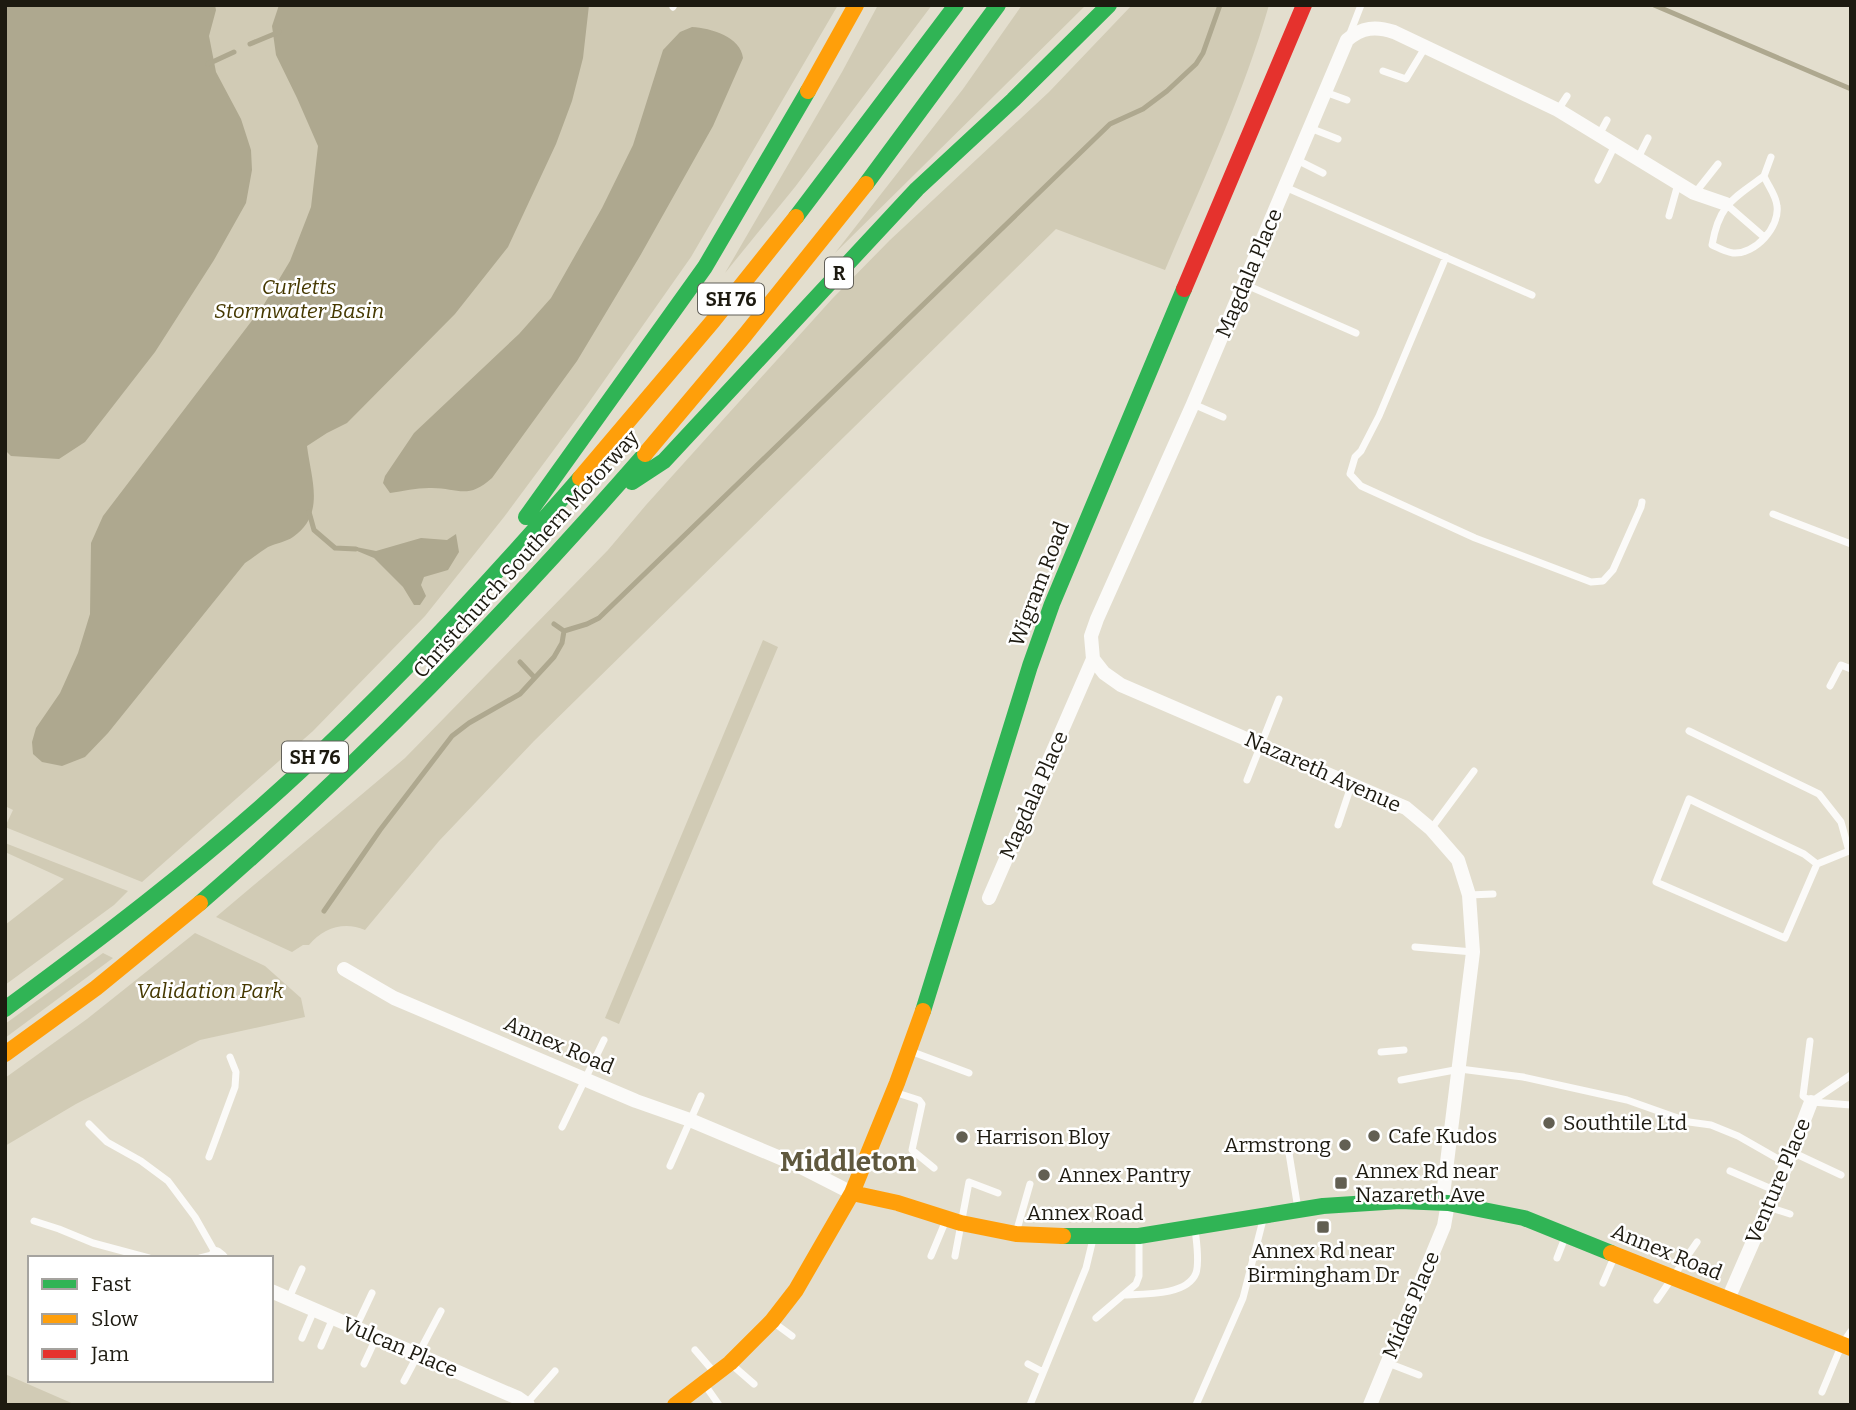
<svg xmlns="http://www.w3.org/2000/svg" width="1856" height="1410" font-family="Bitter,serif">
<rect width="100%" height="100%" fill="#e3dece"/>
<!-- green -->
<path fill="#d1cbb5" d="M5 5H838L691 257 587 405 504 517 425 616 313 731 142 882 5 827 13 810 5 806Z
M878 5H932L795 187 725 273 842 72Z
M1022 5H1086L835 253 963 89Z
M1132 5H1269C1243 96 1202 183 1165 270L1056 229 534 741 439 841 365 930C344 921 323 928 309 945H303L292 952 216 917 405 758 608 550 646 505 832 299 890 240 1049 92Z
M763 640 778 647 619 1024 605 1018Z
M5 843 128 891 114 905 5 985V925L64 879 5 852Z
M195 933 265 966 301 998 305 1017 200 1040 76 1104 5 1146V1078L87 1019Z
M103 953 113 958 5 1038V1024Z
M5 1374 76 1405H5Z"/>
<!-- water -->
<path fill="#aea88f" d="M5 5H215L216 10 209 36 216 72 241 119 251 150 252 170 246 203 214 260 155 352 85 442 59 459 11 456 5 450Z
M279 5H589L583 58 572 101 556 144 508 247 455 314 347 423 327 433 307 446C311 479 326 514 293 537 286 542 276 543 268 547 260 552 253 558 245 563L108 733 85 757 62 766 42 762 33 754 32 742 36 728 60 693 78 653 90 614 91 543 103 516 263 306 290 261 311 207 318 146 297 98 276 55 272 26Z
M692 27C711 28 741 37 743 58L713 126 640 256 577 361 492 478C467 501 457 487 429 488 416 488 403 491 390 493L383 483 385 476 414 433 519 334 551 298 602 208 633 145 663 50 680 32Z
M456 534 459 552 448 570 424 577 421 585 426 596 420 605H414L403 587 374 558 350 548 356 547 376 551 421 538 447 540Z"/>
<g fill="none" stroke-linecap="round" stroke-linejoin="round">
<!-- stream -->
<path stroke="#aea88f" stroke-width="5" d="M1654 5 1851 89
M250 44 279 32
M208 64 234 52
M309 512 314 530 335 548 356 549
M554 624 564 631
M564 631 587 624 599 618 1110 124 1143 109 1167 91 1196 64 1203 53 1220 5
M520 662 534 677
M324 911 380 830 452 736 469 723 520 694 554 657 562 643 564 631"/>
<!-- lane -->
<path stroke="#fbfaf8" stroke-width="7" d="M673 7 674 5
M1349 36 1361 5
M1383 71 1406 79 1426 46
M1325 92 1347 100
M1558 110 1567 96
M1310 128 1338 139
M1599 135 1607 120
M1638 158 1648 138
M1297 160 1323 173
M1764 176C1733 199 1719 204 1712 245 1719 248 1726 252 1733 253 1755 255 1780 227 1777 206 1776 195 1768 186 1764 176L1771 157
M1598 180 1615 145
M1285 187 1532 295
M1695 193 1718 164
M1726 204 1764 237
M1669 216 1678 184
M1446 257 1379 416 1361 451 1355 457 1350 474 1361 486 1475 538 1591 582 1603 581 1613 570 1641 507 1642 502
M1244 284 1356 333
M1193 404 1223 417
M1773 514 1851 544
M1830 686 1841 665 1851 669
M1689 731 1819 794 1841 822 1849 851 1817 864 1804 854 1689 799 1656 882 1785 938 1817 864
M1247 780 1279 699
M1338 825 1352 783
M1431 829 1474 771
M1469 895 1493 894
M1415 947 1473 952
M1810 1041 1803 1096 1811 1102 1851 1075
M910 1051 969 1073
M1381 1052 1404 1050
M1401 1080 1460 1069 1523 1077 1627 1100 1689 1122 1711 1125 1738 1136 1787 1164
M894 1092 919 1100 922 1104 912 1150 934 1168
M1812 1102 1851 1105
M89 1124 107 1142 141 1161 168 1181 195 1217 216 1254 200 1258
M562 1127 604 1040
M1288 1147 1298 1209
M1792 1152 1841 1175
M209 1157 235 1087 236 1072 230 1057
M670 1166 701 1096
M1730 1171 1774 1190
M1768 1207 1790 1214
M34 1221 59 1229 93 1243 149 1258
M1016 1233 1030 1184
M931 1256 946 1220
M955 1256 969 1182 998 1193
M1557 1258 1566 1235
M1603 1283 1615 1255
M1123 1295C1144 1294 1187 1296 1196 1273 1200 1261 1196 1240 1195 1228
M289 1298 302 1269
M1657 1300 1697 1242
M1096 1318 1136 1284 1139 1276V1237
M773 1322 792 1336
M356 1327 372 1293
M302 1338 314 1310
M321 1346 333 1318
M695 1350 714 1372
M1388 1363 1419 1375
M364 1364 377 1336
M731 1364 754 1384
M1028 1364 1043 1372
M404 1381 441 1311
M705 1385 719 1405
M1822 1392 1842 1344 1851 1331
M527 1403 555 1371
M1030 1405 1086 1268 1093 1239
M1196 1405 1243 1298 1264 1216"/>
<!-- street -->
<path stroke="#fbfaf8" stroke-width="14" d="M1093 659 1104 673 1121 685 1406 808 1431 829 1458 860 1469 895 1473 952 1442 1203
M989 898 1093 659 1091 636 1097 619 1193 404 1347 40C1362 27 1376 26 1394 32L1558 110 1694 193 1726 204
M344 969 394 998 636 1101 690 1120 797 1165 852 1193
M216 1254 221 1258
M271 1291 518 1398 528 1405
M1728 1299 1787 1164 1811 1102
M1370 1405 1444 1226 1448 1203"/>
<!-- fast -->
<path stroke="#30b455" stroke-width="16" d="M866 184 998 5
M796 217 956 5
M632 482 664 461 917 189 1013 100 1109 5
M526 517 705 267 808 91
M200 903C360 765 506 613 645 454
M5 1009C100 939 195 867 283 787 389 691 486 586 580 478
M923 1011 1030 666 1052 604 1184 289
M1063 1236H1139L1323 1206 1400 1201 1448 1203 1524 1218 1611 1253"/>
<!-- slow -->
<path stroke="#ff9f0a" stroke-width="16" d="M808 91 856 5
M645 454 745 335 866 184
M580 478 713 321 796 217
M5 1054 96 988 200 903
M852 1193 898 1203 961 1223 1016 1234 1063 1236
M1611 1253 1851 1348
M675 1405 730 1363 772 1321 796 1290 852 1193 897 1083 923 1011"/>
<!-- jam -->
<path stroke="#e5322d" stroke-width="16" d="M1184 289 1304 5"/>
</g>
<!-- markers -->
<g fill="#625f52" stroke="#fff" stroke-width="2.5">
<circle cx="1549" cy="1123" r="7"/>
<circle cx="1374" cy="1136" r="7"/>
<circle cx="962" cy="1137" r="7"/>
<circle cx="1345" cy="1145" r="7"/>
<circle cx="1044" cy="1175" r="7"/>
<rect x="1334" y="1176" width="14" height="14" rx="3.5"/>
<rect x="1316" y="1220" width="14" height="14" rx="3.5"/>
</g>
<g text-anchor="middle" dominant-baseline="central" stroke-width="5" stroke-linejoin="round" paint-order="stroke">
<!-- shield labels -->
<g fill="#fff" stroke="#615f58" stroke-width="2">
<rect x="825" y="257.5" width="28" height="31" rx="5"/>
<rect x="698" y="283.5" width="66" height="31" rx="5"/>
<rect x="282" y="741.5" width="66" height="31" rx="5"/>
</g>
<g font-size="19" font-weight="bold" fill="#1d1a10">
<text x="839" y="273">R</text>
<text x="731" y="299">SH 76</text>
<text x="315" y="757">SH 76</text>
</g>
<!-- street labels -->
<g font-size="21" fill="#1d1a10" stroke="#fff">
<text transform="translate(1249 273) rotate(-67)">Magdala Place</text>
<text transform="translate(526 554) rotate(-48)">Christchurch Southern Motorway</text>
<text transform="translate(1039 584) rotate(-69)">Wigram Road</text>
<text transform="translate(1323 772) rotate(24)">Nazareth Avenue</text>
<text transform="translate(1034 795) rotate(-66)">Magdala Place</text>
<text transform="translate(559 1045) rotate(23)">Annex Road</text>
<text transform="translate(1778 1181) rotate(-67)">Venture Place</text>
<text x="1085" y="1213">Annex Road</text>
<text transform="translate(1667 1252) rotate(22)">Annex Road</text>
<text transform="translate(1411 1305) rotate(-67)">Midas Place</text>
<text transform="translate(400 1347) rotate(23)">Vulcan Place</text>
</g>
<!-- park labels -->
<g font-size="21" font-style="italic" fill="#453800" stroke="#fff">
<text x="299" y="287">Curletts<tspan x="299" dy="24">Stormwater Basin</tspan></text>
<text x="210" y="991">Validation Park</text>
</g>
<!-- poi labels -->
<g font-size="21" fill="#1d1a10" stroke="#fff" text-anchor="start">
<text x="1563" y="1123">Southtile Ltd</text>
<text x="1388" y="1136">Cafe Kudos</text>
<text x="976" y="1137">Harrison Bloy</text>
<text x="1331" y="1145" text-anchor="end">Armstrong</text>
<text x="1355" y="1171">Annex Rd near<tspan x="1355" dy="24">Nazareth Ave</tspan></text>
<text x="1058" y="1175">Annex Pantry</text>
<text x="1323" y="1251" text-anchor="middle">Annex Rd near<tspan x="1323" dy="24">Birmingham Dr</tspan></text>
</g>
<!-- district labels -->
<g font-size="28" font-weight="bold" fill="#5f583e" stroke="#fff">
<text x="848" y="1161">Middleton</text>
</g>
</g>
<!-- border -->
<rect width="1856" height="1410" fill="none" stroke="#1d1a10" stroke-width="14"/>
<!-- legend -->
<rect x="28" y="1256" width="245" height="126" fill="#ffffff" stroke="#a5a39f" stroke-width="2"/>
<rect x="42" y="1279" width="35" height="10" fill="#30b455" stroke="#a5a39f" stroke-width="2"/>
<text x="91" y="1291" font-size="21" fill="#1d1a10">Fast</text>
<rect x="42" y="1314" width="35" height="10" fill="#ff9f0a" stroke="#a5a39f" stroke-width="2"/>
<text x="91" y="1326" font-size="21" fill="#1d1a10">Slow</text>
<rect x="42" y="1349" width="35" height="10" fill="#e5322d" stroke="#a5a39f" stroke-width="2"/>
<text x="91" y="1361" font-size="21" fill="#1d1a10">Jam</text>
</svg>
